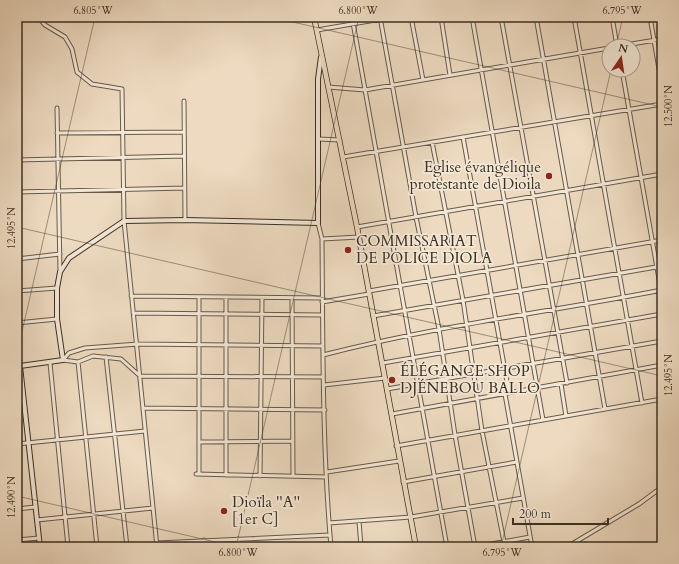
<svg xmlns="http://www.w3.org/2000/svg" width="679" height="564" font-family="Cardo,serif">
<rect width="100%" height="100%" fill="#eddac0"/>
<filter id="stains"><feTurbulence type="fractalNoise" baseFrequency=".005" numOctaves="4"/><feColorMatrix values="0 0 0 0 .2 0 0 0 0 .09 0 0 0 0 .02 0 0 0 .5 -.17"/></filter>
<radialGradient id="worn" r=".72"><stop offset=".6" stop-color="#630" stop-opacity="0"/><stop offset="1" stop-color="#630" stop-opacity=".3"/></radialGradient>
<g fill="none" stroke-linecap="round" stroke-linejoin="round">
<defs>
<path id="street" d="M38 17 45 25 65 37 72 49 77 72 92 84 122 89 124 221 157 547
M352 17 447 547
M380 17 416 217 439 329 455 435 475 547 530 537
M411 17 423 80
M441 17 450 75
M472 17 543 420
M501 17 567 383
M536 17 605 409
M574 17 642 403
M612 17 617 46
M650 17 662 86
M317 30 393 17
M619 46 662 39
M622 70 662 296
M328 87 365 90 609 48
M184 101 185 220
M57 108 60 272
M57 133 184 132
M463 137 509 393
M319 139 340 140
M432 142 463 300 482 431 505 547
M343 157 662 104
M17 160 184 156
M17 192 185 188
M318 223 322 239C323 341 322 445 331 547
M357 227 662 174
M322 239 359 237
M17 259 60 254
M17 291 57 288
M369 291 662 240
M131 296 323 298
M199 297V474
M226 298V475
M292 298 293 476
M322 302 369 294
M133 313 322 315
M373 316 662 266
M17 323 57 319
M323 355C435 326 549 312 662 290
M106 357 127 547
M63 360 78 362 93 356 121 359 140 376 323 377
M63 360 69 353 85 348 138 344 322 346
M78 362 97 547
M17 363 20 366
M50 363 68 547
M383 363 662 314
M561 384 566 416
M324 385 385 378
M387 389 662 341
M505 394 532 547
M143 408 325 410
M392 414 662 365
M199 442 293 441
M17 444 145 431
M396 446 662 399
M327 472 399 461
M196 474 326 477
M260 476 262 298
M403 482 517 462
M17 509 35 507
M37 520 153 508
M359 521 361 547
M329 523 411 517 523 498
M238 539 239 547
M17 540 39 538
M204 540V547
M157 543 330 535
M567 547 639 504 662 487"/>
<path id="secondary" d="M40 547 20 366 63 360 57 319V288L60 272 69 258 124 221 185 220 318 223V79L321 57"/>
<path id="primary" d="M314 17 357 227 416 547"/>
</defs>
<!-- street casing -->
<use href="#street" stroke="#685a4a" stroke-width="5"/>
<!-- secondary casing -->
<use href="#secondary" stroke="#3b3022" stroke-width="6"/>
<!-- primary casing -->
<use href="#primary" stroke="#3b3022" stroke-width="6"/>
<!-- street -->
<use href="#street" stroke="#f3e7d6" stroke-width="3"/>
<!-- secondary -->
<use href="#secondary" stroke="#f3e7d6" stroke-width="4"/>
<!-- primary -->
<use href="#primary" stroke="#eddac0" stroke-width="4.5"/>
</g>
<!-- ticks -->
<path fill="none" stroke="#3b3022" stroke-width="1" stroke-opacity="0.45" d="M271 17 662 107M616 46 623 17M17 227 662 376M17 353 95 17M17 496 237 547M236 547 359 17M501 547 611 70"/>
<!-- markers -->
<g fill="#8f2418" stroke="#f3e7d6" stroke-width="1.5">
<circle cx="549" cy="176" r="4"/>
<circle cx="348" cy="250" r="4"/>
<circle cx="392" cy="380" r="4"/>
<circle cx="224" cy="511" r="4"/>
</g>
<g text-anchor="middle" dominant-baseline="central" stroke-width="3.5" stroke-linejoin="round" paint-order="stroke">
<!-- poi labels -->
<g font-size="15" fill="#3b3022" stroke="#f3e7d6" text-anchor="start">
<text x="541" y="167" text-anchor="end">Eglise évangélique<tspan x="541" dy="17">protestante de Dioila</tspan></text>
<text x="356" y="241">COMMISSARIAT<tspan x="356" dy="17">DE POLICE DIOLA</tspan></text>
<text x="400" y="371">ÉLÉGANCE SHOP<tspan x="400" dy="17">DJÉNEBOU BALLO</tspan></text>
<text x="232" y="502">Dioïla ''A''<tspan x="232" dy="17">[1er C]</tspan></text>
</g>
</g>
<!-- margin -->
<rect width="679" height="564" fill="none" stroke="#eddac0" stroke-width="44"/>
<!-- north arrow -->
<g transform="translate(621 58) rotate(13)"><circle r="19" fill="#f3e7d6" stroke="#a99e8e"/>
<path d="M0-3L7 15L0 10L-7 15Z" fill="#8f2418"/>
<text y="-6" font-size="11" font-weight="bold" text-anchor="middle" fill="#3b3022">N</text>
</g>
<!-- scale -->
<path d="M513 518v6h95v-6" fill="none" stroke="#3b3022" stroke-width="2"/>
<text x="519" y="518" font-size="12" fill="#3b3022" stroke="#f3e7d6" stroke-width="3" paint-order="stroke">200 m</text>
<rect x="22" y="22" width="635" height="520" fill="none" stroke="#3b3022" stroke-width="1.5"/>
<g font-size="10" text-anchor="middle" fill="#3b3022">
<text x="93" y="14">6.805°W</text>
<text x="358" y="14">6.800°W</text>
<text x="622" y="14">6.795°W</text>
<text transform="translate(668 106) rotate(-90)" y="4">12.500°N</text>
<text transform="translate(11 228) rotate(-90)" y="4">12.495°N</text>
<text transform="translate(668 375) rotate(-90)" y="4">12.495°N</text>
<text transform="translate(11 497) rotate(-90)" y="4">12.490°N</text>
<text x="238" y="556">6.800°W</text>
<text x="502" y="556">6.795°W</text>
</g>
<rect width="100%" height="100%" filter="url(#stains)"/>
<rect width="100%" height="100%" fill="url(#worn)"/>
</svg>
